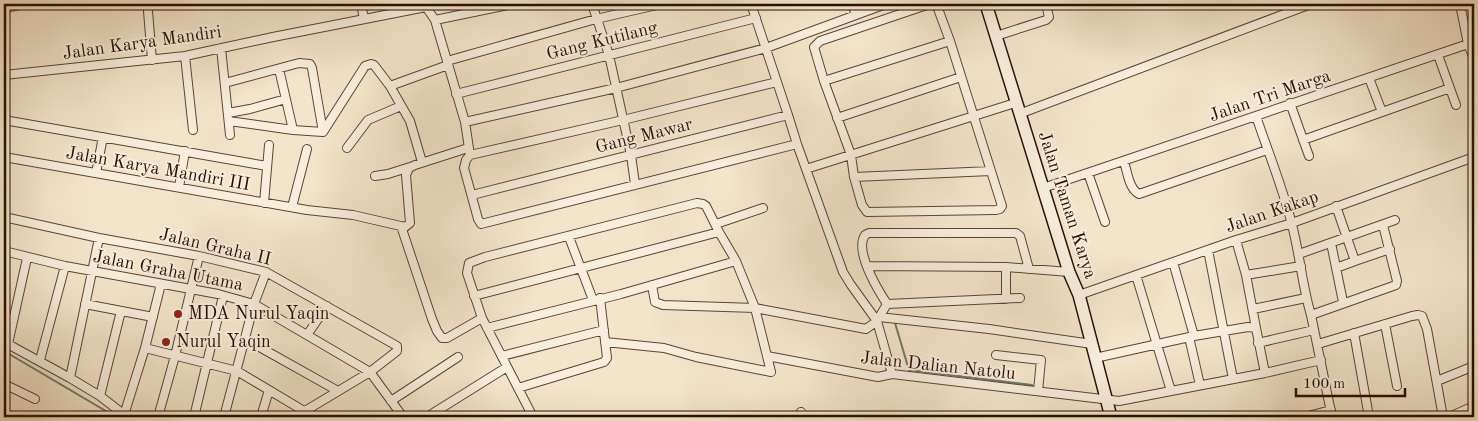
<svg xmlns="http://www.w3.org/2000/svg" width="1478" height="421" font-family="'Old Standard TT',serif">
<rect width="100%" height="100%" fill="#f3e5ca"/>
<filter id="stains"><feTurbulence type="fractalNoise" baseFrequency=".004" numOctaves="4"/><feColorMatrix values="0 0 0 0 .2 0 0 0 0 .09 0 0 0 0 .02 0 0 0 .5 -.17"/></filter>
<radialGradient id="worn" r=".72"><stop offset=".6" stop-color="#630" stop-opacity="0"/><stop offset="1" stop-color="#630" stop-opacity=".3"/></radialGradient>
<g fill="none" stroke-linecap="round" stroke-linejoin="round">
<!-- stream -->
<path stroke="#6e786b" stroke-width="2" d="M895 323 909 370 1032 385
M4 351 116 417"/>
<defs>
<path id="street" d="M361 4 364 19
M592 4 609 55 631 155 635 184
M751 4 788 115
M852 4 856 15
M930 4 820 41 814 47 824 81 851 155 854 177 862 205 867 212 996 210 1000 209 1002 206 950 41 937 6 933 4
M1460 4 1468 44 1474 59
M4 8 25 4
M148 11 152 60
M435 20 465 122 470 155 466 160 464 168 478 219 481 224 797 144 788 115 472 195
M996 36 1046 20 1049 17 1046 4
M221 48 230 135
M1438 55 1456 105
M185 56 193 130
M447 61 596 19 661 4
M279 69 293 130
M4 75 185 56 273 37 426 7 435 20 513 4
M1369 78 1382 112
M824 81 950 41
M225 83 299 63 310 64 312 68 323 132
M390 86 448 65
M456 94 756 18
M1290 103 1309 156
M228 113 250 109 286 99
M1019 114 1311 4
M1256 116C1268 152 1283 188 1292 225 1300 255 1302 285 1311 315L1396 285 1397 281 1383 225
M837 118 961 77
M4 120 267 166
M229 121 293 130 323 132 365 66 371 64 374 65 390 86 410 121 422 162
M465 122 616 88 766 48 886 4
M1303 140 1450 88
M797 144 806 169 1015 103
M347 148 368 120 401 106
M470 155 623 120 777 82
M4 157 307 210 353 215 405 227 410 223 406 175 409 168 415 165 468 148
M1124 161C1127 171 1129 189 1139 194L1267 150
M96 173 103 137
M1088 173 1105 222
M375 176 388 174 410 167
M854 177 991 171
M179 187 185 151
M1043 188 1468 44
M264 203 269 145
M1336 206 1355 261 1390 249
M292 207 307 149
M4 217 99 238 199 256 266 272 397 346V351L370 372 295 417
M716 224 763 208
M401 226 432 319 437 331 442 338H447L482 318
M569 237 593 300
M1331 243 1343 302
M1208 250 1233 379
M4 251 65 266 218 294 254 304 370 372 403 417
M1299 254 1395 220
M1173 262 1194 336
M868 266 1006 267 1069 272
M1006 267V299
M1336 268 1355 261
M1136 275 1171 391
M1246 275 1301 266
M161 284 145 348 237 371 304 411 308 417
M652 285 655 302 663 305 755 308 866 329 877 321 851 285 843 272 806 169
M1079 295 1236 240 1292 223 1474 157
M474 296 719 232 736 261 755 308 771 372 696 357 664 348 605 342
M85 304 153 317
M887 304 1020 298
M1253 309 1306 298
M1311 315 1332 417
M879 317 989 329 1092 344
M1385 324 1397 386
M487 328 621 294 736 261
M1354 333 1369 417
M307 335 327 306
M1189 337 1200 385
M245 339 338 391
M4 342 70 378 100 396 127 417
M1258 343 1314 330
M8 344 27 258
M1318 344 1412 316 1418 315 1422 316 1427 329 1443 417
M996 355 1041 360 1038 391
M502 356 604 330
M767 356 878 377 892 374 1119 401 1265 373 1256 328
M1095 358 1194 336 1248 327 1256 328 1246 275 1236 240
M40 360 65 266
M1265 373 1321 360
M892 374 877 321 887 304C878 290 854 251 865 235L869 233H1016L1020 236 1029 269
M70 378 99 238
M1437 381 1474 366
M4 384 35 399
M518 388 604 362 607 358 600 298
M100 396 121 311
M391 401 458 357
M124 415 145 348
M158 417 175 356 199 256
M194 417 223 296
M224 417 254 304 266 272
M261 417 269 390
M427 417 507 367
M533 417 482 318 467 273 469 263 485 257 697 203 703 204 706 206 719 232
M800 417 801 412
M1304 417 1331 410
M1449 417 1474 406"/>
<path id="secondary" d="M986 4 1069 272 1079 295 1111 417"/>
</defs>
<!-- street casing -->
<use href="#street" stroke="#5c4432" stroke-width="10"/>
<!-- secondary casing -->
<use href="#secondary" stroke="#290e00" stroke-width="14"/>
<!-- street -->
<use href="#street" stroke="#f7eedd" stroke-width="8"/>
<!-- secondary -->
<use href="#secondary" stroke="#f7eedd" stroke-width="11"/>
</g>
<!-- markers -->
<g fill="#8f2418" stroke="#f7eedd" stroke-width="2">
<circle cx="178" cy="314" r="5"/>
<circle cx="166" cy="342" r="5"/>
</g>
<g text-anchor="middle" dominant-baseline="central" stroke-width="4" stroke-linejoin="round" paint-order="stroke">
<!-- street labels -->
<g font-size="18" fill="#290e00" stroke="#f7eedd">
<text transform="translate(602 41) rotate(-14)">Gang Kutilang</text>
<text transform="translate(142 43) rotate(-8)">Jalan Karya Mandiri</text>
<text transform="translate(1270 96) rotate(-19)">Jalan Tri Marga</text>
<text transform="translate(644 136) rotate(-14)">Gang Mawar</text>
<text transform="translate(158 169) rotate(10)">Jalan Karya Mandiri III</text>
<text transform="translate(1067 205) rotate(72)">Jalan Taman Karya</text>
<text transform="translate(1272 212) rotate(-19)">Jalan Kakap</text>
<text transform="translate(215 247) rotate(13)">Jalan Graha II</text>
<text transform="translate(168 271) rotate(11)">Jalan Graha Utama</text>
<text transform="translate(938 366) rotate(6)">Jalan Dalian Natolu</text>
</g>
<!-- poi labels -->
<g font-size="18" fill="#290e00" stroke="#f7eedd" text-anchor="start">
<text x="188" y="314">MDA Nurul Yaqin</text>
<text x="176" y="342">Nurul Yaqin</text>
</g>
</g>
<!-- margin -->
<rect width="1478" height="421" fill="none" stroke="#f3e5ca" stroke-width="20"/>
<rect x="5" y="5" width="1468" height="411" fill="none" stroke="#290e00" stroke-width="2.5"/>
<rect x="10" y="10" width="1458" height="401" fill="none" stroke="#290e00"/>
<!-- scale -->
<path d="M1296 388v8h109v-8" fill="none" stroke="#290e00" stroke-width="2.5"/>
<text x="1303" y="388" font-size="15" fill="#290e00" stroke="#f7eedd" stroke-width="4" paint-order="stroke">100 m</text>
<rect width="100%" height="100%" filter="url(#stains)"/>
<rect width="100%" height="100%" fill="url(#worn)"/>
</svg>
